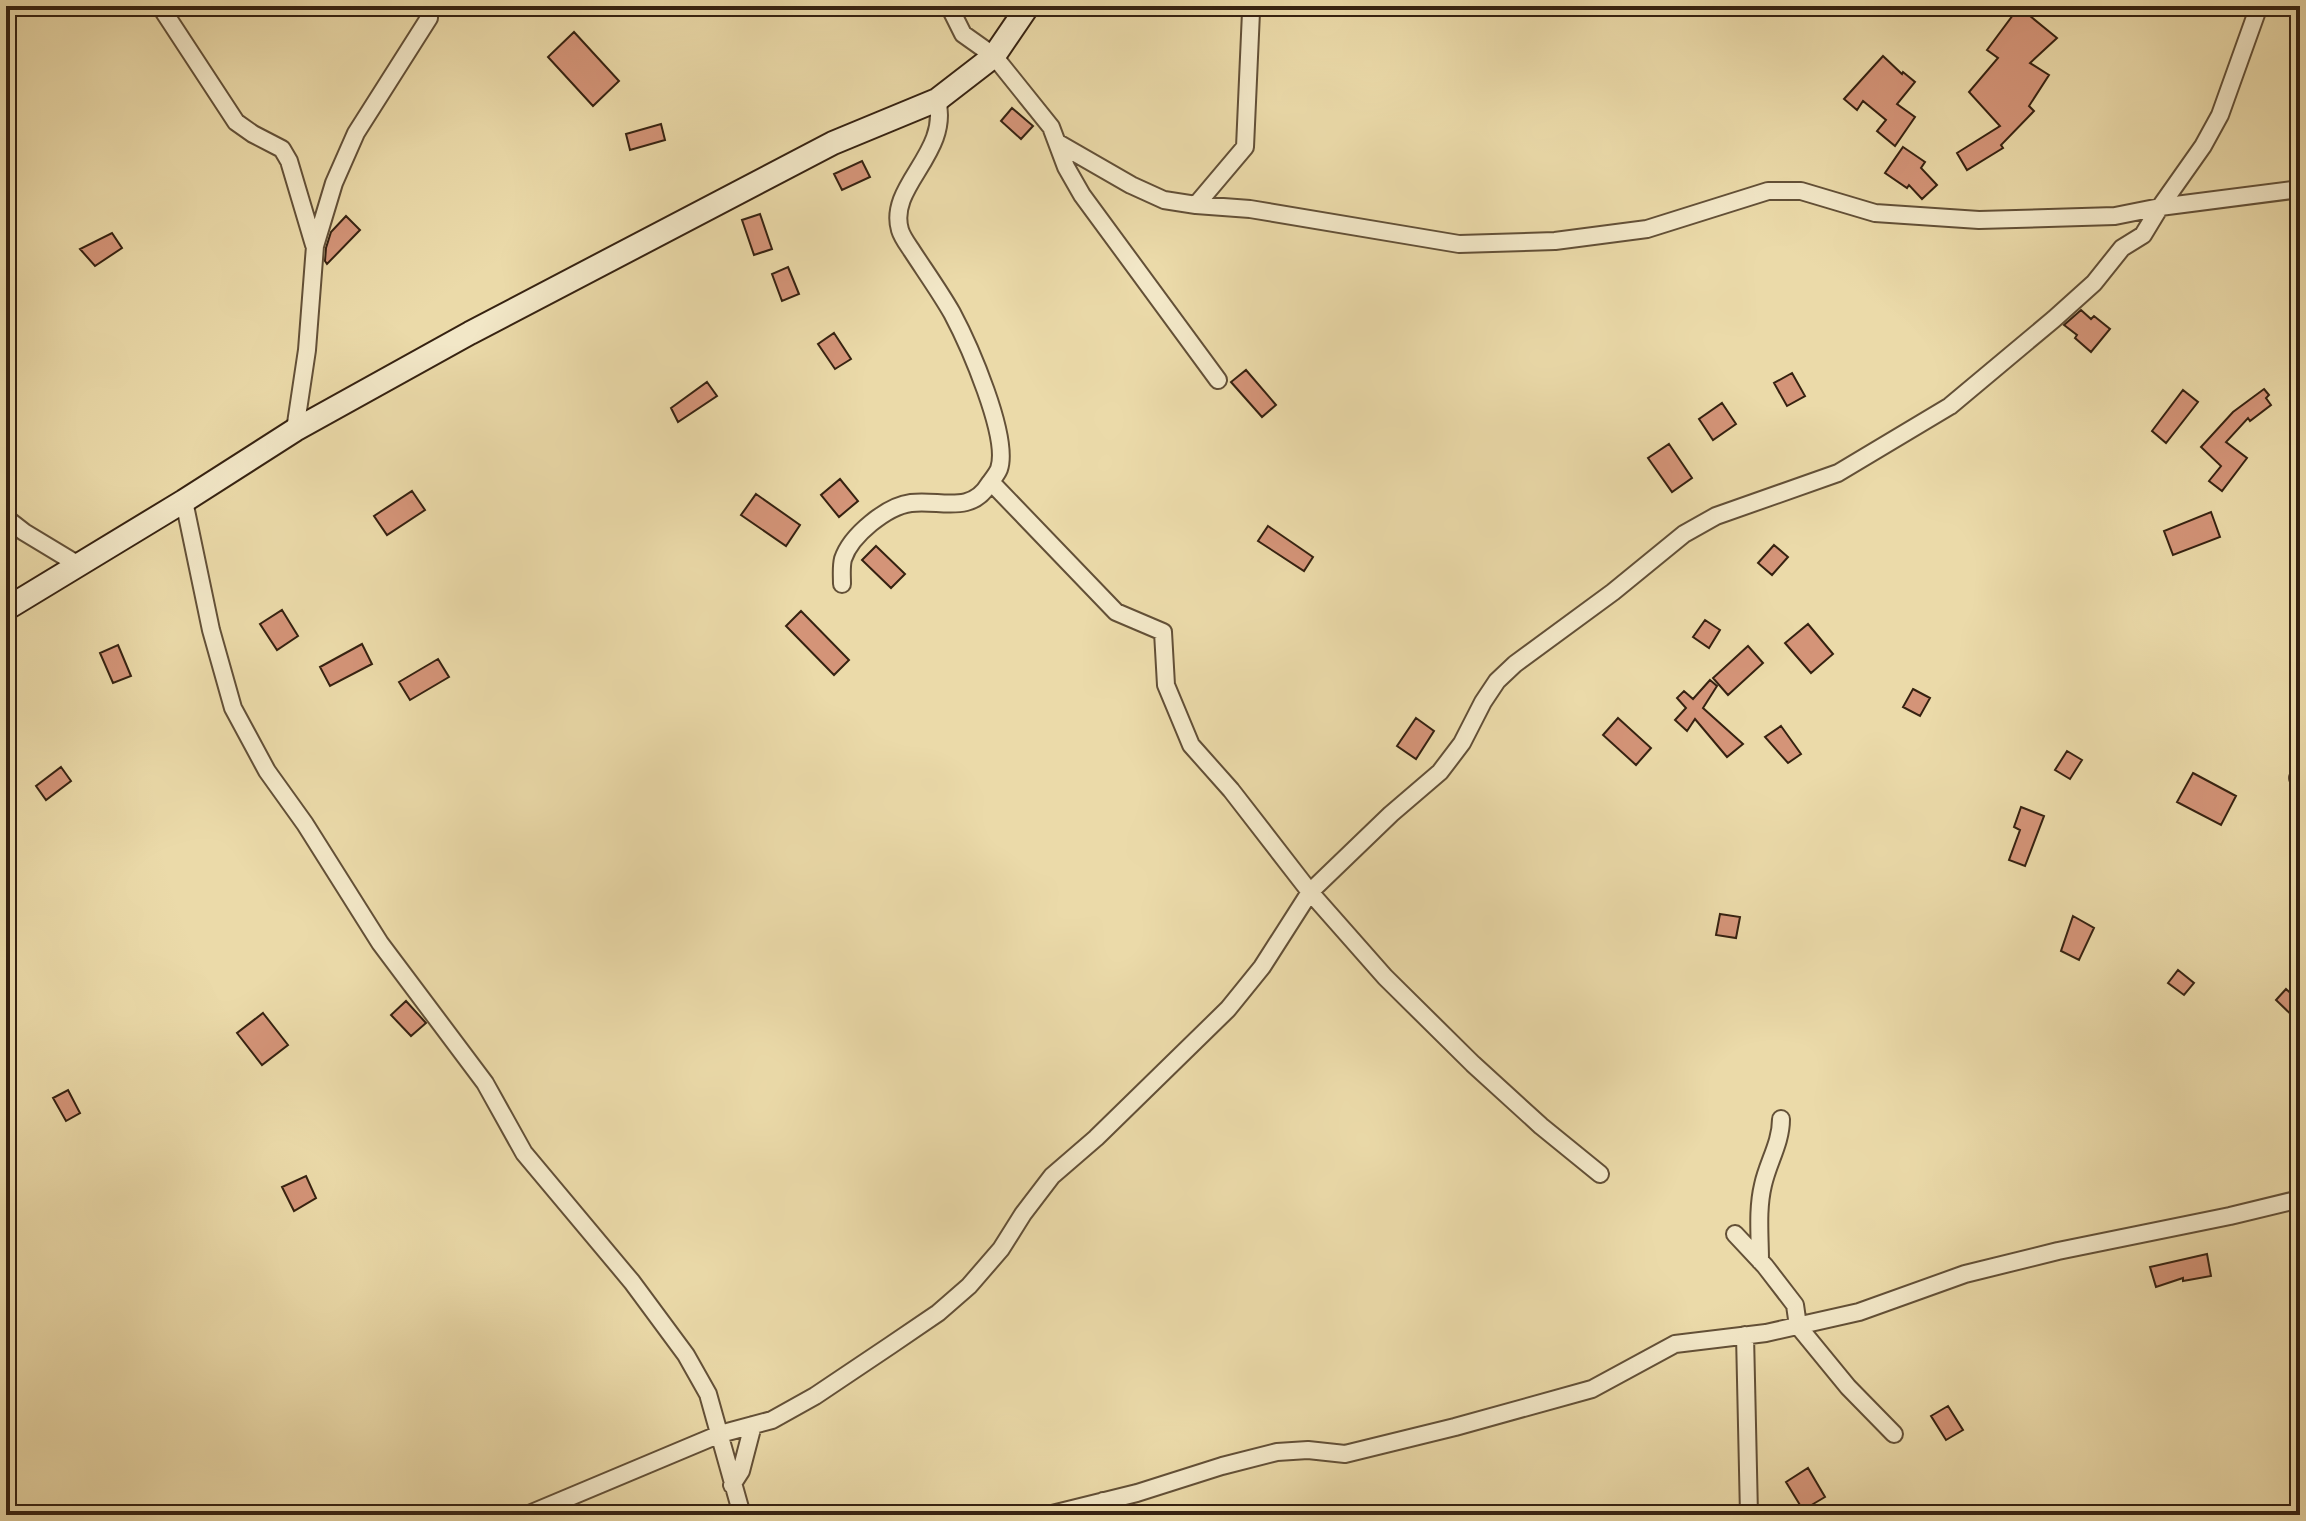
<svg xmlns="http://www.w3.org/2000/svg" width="2306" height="1521" font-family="Alegreya,serif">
<rect width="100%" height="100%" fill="#ebdaa9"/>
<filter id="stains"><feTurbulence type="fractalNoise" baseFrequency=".0025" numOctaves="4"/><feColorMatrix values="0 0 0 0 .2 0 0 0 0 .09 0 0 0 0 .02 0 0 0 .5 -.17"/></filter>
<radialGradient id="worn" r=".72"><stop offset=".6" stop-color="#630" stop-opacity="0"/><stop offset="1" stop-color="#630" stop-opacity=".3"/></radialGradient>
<!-- building -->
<path fill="#d49478" stroke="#362211" stroke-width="2" d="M2019 7 2057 38 2030 63 2049 75 2029 106 2034 111 2001 145 2003 148 1967 170 1957 153 2000 126 1969 92 1998 58 1987 50Z
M574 32 619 81 593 106 548 57Z
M1883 56 1902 74 1903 72 1915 82 1897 104 1915 117 1895 146 1877 131 1886 120 1863 101 1857 110 1844 99Z
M1012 108 1033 126 1021 139 1001 121Z
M661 124 665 140 630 150 626 134Z
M1903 147 1925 162 1921 168 1937 185 1922 199 1909 185 1907 188 1885 173Z
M862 161 870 177 842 190 834 174Z
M760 214 772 249 754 255 742 220Z
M346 216 360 230 327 264 325 261 326 248 331 232Z
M112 233 122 248 95 266 80 249Z
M788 267 799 294 782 301 772 274Z
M2081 310 2091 319 2094 316 2110 329 2091 352 2075 338 2077 335 2064 325Z
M834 333 851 359 835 369 818 344Z
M1246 370 1276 405 1262 417 1231 382Z
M1792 373 1805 396 1787 406 1774 383Z
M707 382 717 396 678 422 671 408Z
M2264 389 2269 395 2266 398 2271 405 2250 421 2248 418 2226 442 2247 458 2222 491 2209 481 2221 466 2201 447 2233 412Z
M2183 390 2198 402 2166 443 2152 431Z
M1722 403 1736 424 1713 440 1699 419Z
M1669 444 1692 478 1672 492 1648 458Z
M840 479 858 501 839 517 821 495Z
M412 491 425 510 387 535 374 516Z
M756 494 800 525 786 546 741 515Z
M2211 512 2220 537 2173 555 2164 531Z
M1268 526 1313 557 1304 571 1258 541Z
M1774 545 1788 557 1772 575 1758 563Z
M876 546 905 574 891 588 862 560Z
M282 610 298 636 277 650 260 624Z
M801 611 849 660 834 675 786 626Z
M1705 620 1720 630 1709 648 1693 637Z
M1808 624 1833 654 1811 673 1785 643Z
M362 644 372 664 330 686 320 667Z
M118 645 131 676 113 683 100 653Z
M1748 646 1763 663 1728 695 1713 678Z
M438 659 449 677 410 700 399 682Z
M1710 680 1717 686 1703 708 1743 744 1727 757 1695 719 1687 731 1675 720 1686 708 1677 698 1684 691 1693 699Z
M1913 689 1930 698 1920 716 1903 707Z
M1416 718 1434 731 1416 759 1397 746Z
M1618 718 1651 748 1636 765 1603 735Z
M1781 726 1801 754 1788 763 1765 737Z
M2067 751 2082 760 2070 779 2055 770Z
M61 767 71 781 46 800 36 786Z
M2193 773 2236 796 2221 825 2177 802Z
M2021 807 2044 816 2025 866 2009 860 2020 830 2014 827Z
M1720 914 1740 917 1736 938 1716 935Z
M2073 916 2094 928 2079 960 2061 951Z
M2178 970 2194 983 2184 995 2168 983Z
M2286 989 2300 1002V1023L2276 1000Z
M406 1001 426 1023 411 1036 391 1015Z
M263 1013 288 1045 262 1065 237 1033Z
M68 1090 80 1113 66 1121 53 1098Z
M306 1176 316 1198 294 1211 282 1187Z
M2207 1254 2211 1276 2183 1281V1278L2156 1287 2150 1267Z
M1948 1406 1963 1430 1946 1440 1931 1416Z
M1808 1468 1825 1497 1803 1510 1786 1482Z"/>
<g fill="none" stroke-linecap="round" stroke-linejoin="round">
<defs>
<path id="minor" d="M160 6 236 122 253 134 282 149 289 161 314 245
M949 6 963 34 994 56 1051 127 1066 167 1082 195 1218 380
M1058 143 1131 185 1164 200 1196 205 1250 209 1459 244 1555 241 1647 229 1768 191H1801L1875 213 1979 220 2115 216 2160 207 2300 189
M1196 205 1245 147 1251 12 1244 6
M295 430 307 350 315 246 334 183 356 133 429 18
M991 482 1116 612 1163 632 1166 685 1191 745 1231 790 1310 892 1385 977 1473 1064 1541 1126 1600 1174
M184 501 211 630 233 708 267 771 305 824 380 943 485 1083 524 1153 632 1282 686 1355 708 1394 742 1515
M6 518 24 532 77 564
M842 584C842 576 841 567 843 559 851 535 887 506 911 503 939 499 971 515 989 484 992 480 997 474 999 469 1010 437 968 343 952 313 940 292 925 271 912 251 908 245 902 237 900 230 887 186 951 153 937 100
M2298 778 2300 779
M1735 1234 1765 1266 1795 1305 1798 1326 1848 1387 1894 1434
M1760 1261C1760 1236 1757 1210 1763 1185 1768 1162 1781 1143 1781 1119
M1745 1335 1749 1515
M732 1485 741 1471 753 1425
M1103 1501 1127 1515
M527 1515 720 1434 772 1420 815 1396 891 1345 938 1313 969 1286 1001 1249 1023 1214 1052 1176 1096 1138 1228 1009 1262 967 1310 892 1391 814 1440 772 1462 743 1483 702 1497 681 1515 664 1613 592 1684 534 1716 516 1838 473 1950 406 2054 319 2094 283 2122 248 2143 235 2160 207 2203 146 2220 115 2259 6
M1048 1515 1137 1493 1222 1466 1277 1452 1308 1450 1345 1454 1455 1427 1592 1389 1675 1344 1766 1333 1859 1312 1965 1274 2058 1251 2230 1216 2300 1199"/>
<path id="secondary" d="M6 609 184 501 295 430 470 333 833 143 937 100 994 56 1028 6"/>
</defs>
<!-- minor casing -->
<use href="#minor" stroke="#635037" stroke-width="20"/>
<!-- secondary casing -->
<use href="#secondary" stroke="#362211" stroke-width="26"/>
<!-- minor -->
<use href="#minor" stroke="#f2e7c7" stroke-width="16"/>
<!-- secondary -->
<use href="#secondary" stroke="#f2e7c7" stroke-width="22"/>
</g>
<!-- margin -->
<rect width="2306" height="1521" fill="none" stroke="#ebdaa9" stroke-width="32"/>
<rect x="8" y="8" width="2290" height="1505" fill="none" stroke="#362211" stroke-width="4"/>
<rect x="16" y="16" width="2274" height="1489" fill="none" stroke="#362211" stroke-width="2"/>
<rect width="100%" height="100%" filter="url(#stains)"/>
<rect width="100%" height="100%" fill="url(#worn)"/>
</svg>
